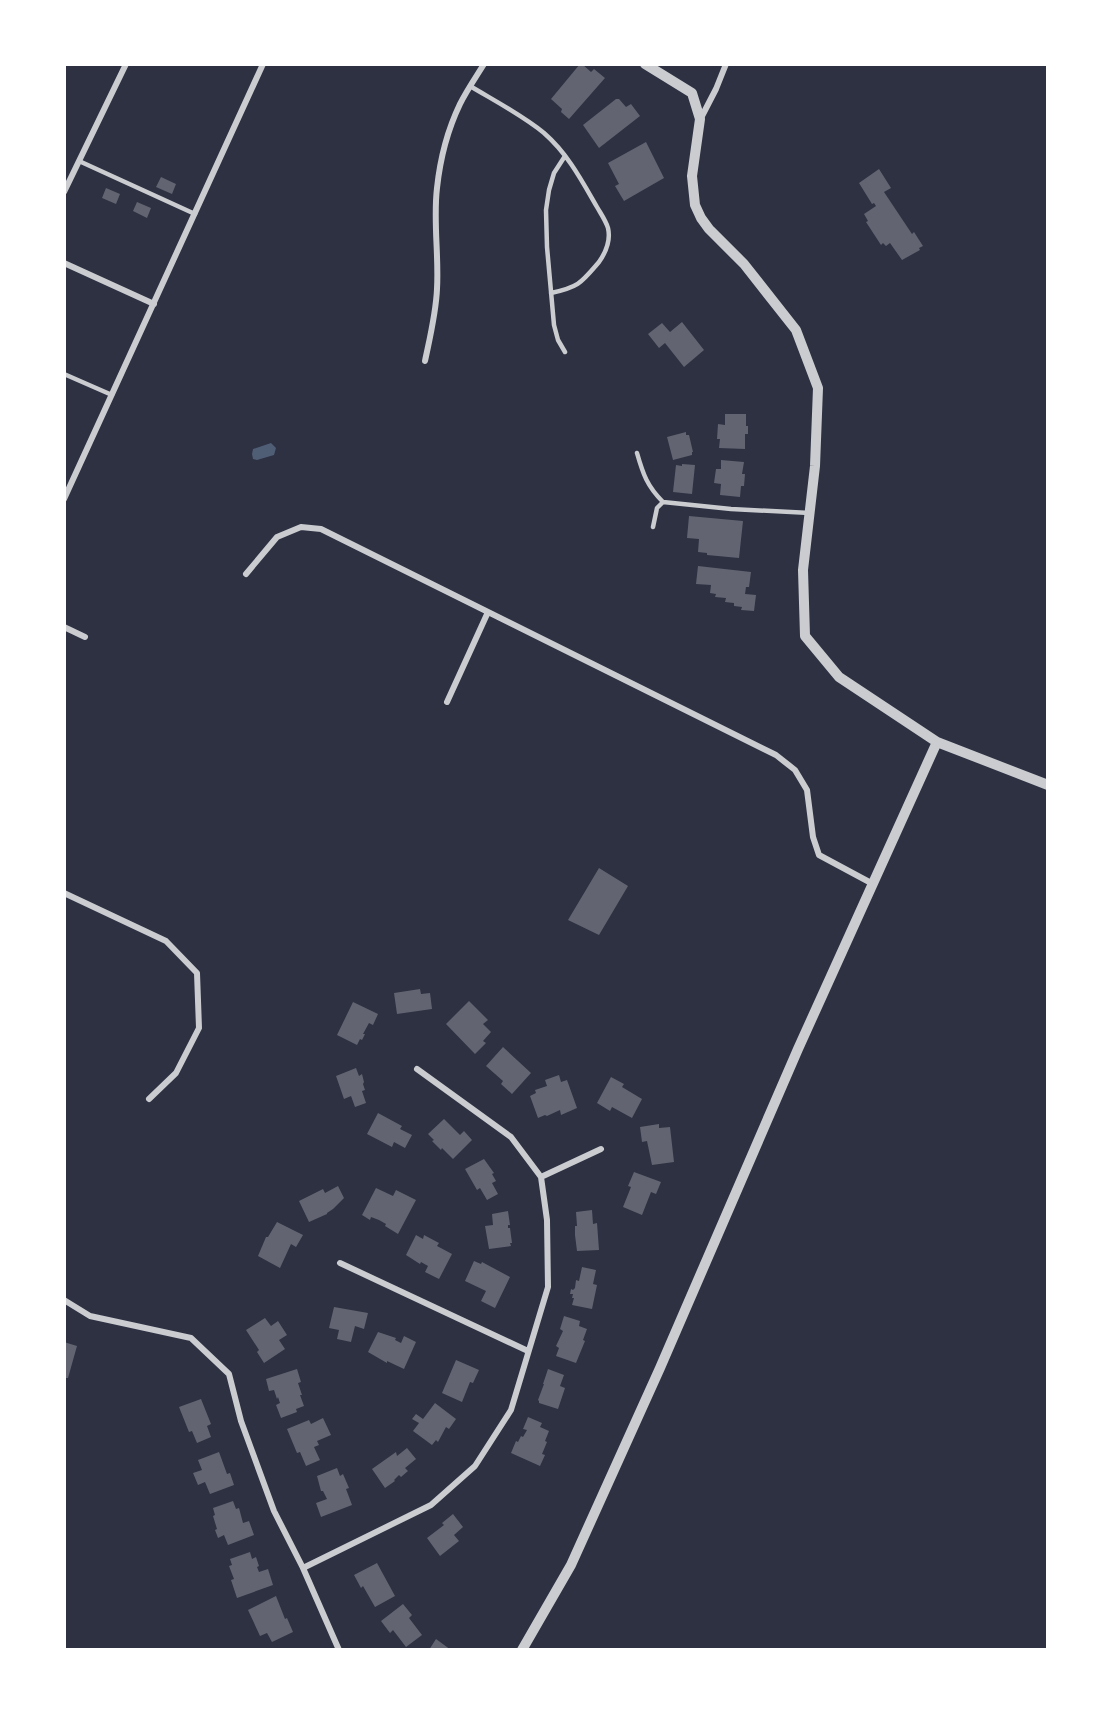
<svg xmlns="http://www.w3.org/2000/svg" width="1112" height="1714" font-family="Roboto,sans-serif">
<rect width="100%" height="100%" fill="#2d3142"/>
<!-- water -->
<path fill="#4f5d75" d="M271 443 276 448 274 455 257 460 253 459 252 454 253 449Z"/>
<!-- building -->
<path fill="#626471" d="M580 64H582L591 72 594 69 605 78 569 119 561 112 562 109 551 99Z
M616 99H619L626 107 631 104 640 116 599 148 583 125Z
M646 142 664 178 624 201 615 186 619 184 608 163Z
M879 169 891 188 884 192 912 234 914 232 923 246 919 248 920 250 902 260 890 243 886 246 883 243 881 245 866 222 868 221 864 214 876 206 874 203 872 204 859 183Z
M161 177 176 184 172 194 156 187Z
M106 188 120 194 116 204 102 198Z
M137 202 151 208 147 218 133 211Z
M682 322 704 350 684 367 665 343 659 348 648 334 662 323 670 332Z
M725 414H746V426H748V434H745V449L719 448 720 439H717L718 424 725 425Z
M686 432V435H689L693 452H692V455L673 460 667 437Z
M721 460 744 462 742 474H745L744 486H741L740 497 720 495 721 484 714 483 716 469H721Z
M682 464 695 465 692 494 673 492 676 465 682 466Z
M689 516 743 521 739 558 707 555V553L698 552 699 539 687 538Z
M698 566 751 572 749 587H746L745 594 756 595 754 611 741 610 742 607 734 606V603L725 602 726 598 715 597 716 594 710 593 711 585 696 584Z
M599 868 628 886 599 935 568 920Z
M420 989 421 994 430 993 432 1009 397 1014 394 993Z
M469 1001 488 1020 483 1024 491 1032 483 1041 486 1043 475 1054 446 1024Z
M353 1002 378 1014 373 1025 369 1023 363 1034H365L362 1040 360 1039 357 1045 337 1035Z
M503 1047 531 1073 512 1094 501 1084 503 1081 486 1066Z
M356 1068 359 1076 362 1074 364 1082 363 1084 365 1090 362 1091 366 1103 355 1107 351 1096 344 1099 336 1076Z
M559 1075 561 1082 567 1080 577 1108 561 1115 560 1110 547 1116 545 1115 538 1118 530 1096 536 1093 535 1090 547 1086 545 1080Z
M611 1077 624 1084 622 1087 642 1099 632 1118 612 1107 610 1111 597 1103Z
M378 1113 402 1126 400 1129 412 1135 405 1148 394 1142 392 1147 367 1134Z
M444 1119 460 1135 464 1131 472 1140 453 1159 442 1148 441 1150 432 1141 434 1140 428 1134Z
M659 1124V1128L670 1127 674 1162 652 1165 647 1141 642 1142 640 1127Z
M484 1159 494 1173 492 1174 496 1181 492 1183 498 1194 487 1200 480 1188 477 1190 465 1169Z
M634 1172 661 1182 656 1194 651 1192 642 1215 623 1207 631 1187 628 1186Z
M338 1186 344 1198 333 1209 327 1213V1214L309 1222 299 1201 323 1189 325 1193Z
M376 1188 393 1196 396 1190 416 1200 398 1234 385 1226 386 1224 379 1220 371 1217 370 1220 362 1215Z
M592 1210 593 1224 597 1223 599 1250 577 1251 575 1235V1226H577L576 1212Z
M508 1211 510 1225H508V1228H510L512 1243H510L511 1246 489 1249 485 1226 493 1225 492 1214Z
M277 1222 303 1235 296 1247 291 1244 280 1268 258 1256 266 1237H268Z
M416 1235 423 1239 424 1235 439 1243 437 1246 452 1254 439 1279 425 1272 428 1266 421 1262 420 1264 406 1255Z
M474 1261 481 1264 482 1262 510 1277 495 1308 481 1301 486 1291 465 1281Z
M582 1267 596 1270 593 1284 597 1285 592 1309 572 1305 574 1298H572L573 1294H570L571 1289 573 1290 575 1288 576 1280 579 1281Z
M334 1307 368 1313 364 1329 355 1326 351 1342 337 1339 339 1330 329 1328Z
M564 1316 580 1321 579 1326 587 1329 583 1340 585 1341 576 1363 556 1356 559 1348 556 1346 563 1331 560 1329Z
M265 1318 271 1326 278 1321 287 1335 279 1340 285 1349 264 1363 257 1352 259 1350 246 1330Z
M378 1332 396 1338 395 1340 401 1343 404 1336 416 1342 404 1369 387 1361V1363L368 1352Z
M64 1342 77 1346 68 1378H64Z
M456 1360 479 1370 473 1383 470 1382 462 1402 442 1393Z
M297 1369 301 1382 298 1383 302 1395H300L304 1406 296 1409 297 1412 281 1418 276 1405 280 1403 278 1397 277 1399 274 1390 269 1391 266 1379Z
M548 1369 564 1375 560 1386 565 1388 558 1409 539 1403V1401L538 1400 544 1384H543Z
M201 1399 211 1424 207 1426 211 1437 197 1443 192 1431 189 1432 179 1407Z
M435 1403 456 1419 449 1429 446 1427 438 1442 436 1440 432 1445 413 1431 419 1423 412 1419 416 1414 423 1419Z
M528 1417 542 1423 540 1427 549 1431 545 1441 547 1442 542 1454 545 1455 540 1466 511 1453 516 1441 518 1442 521 1436 523 1437 527 1430 523 1429Z
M323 1418 331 1435 317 1441 319 1445 314 1447 320 1460 306 1466 300 1452 297 1453 287 1429 309 1420 311 1424Z
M407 1448 416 1459 405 1468 408 1471 401 1477 399 1475 394 1480 395 1481 385 1488 372 1469 396 1452 397 1456Z
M219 1452 227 1474 230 1473 234 1485 210 1494 205 1482 198 1485 193 1473 202 1470 198 1460Z
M337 1468 340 1476 343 1474 349 1488 346 1489 352 1505 321 1517 316 1503 327 1499 323 1491H321L317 1476Z
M233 1501 236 1509 239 1508 243 1523 249 1521 254 1535 228 1545 224 1535 218 1538 215 1530 217 1529 213 1516 215 1515 213 1508Z
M453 1514 463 1527 454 1535 459 1541 440 1556 427 1538 444 1525 442 1523Z
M250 1552 252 1559 256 1557 259 1566 257 1567 259 1572 268 1569 273 1585 237 1598 231 1580 234 1579 229 1566 232 1565 230 1559Z
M377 1563 395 1596 375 1607 363 1586 361 1588 354 1575Z
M276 1596 285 1619 287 1618 293 1632 272 1642 267 1633 260 1636 248 1610Z
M403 1604 412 1615 409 1618 422 1635 406 1647 393 1630 390 1633 381 1621Z
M436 1639 451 1650H429Z"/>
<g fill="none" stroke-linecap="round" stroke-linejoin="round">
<!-- service -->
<path stroke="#caccd0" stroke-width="4.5" d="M470 86C495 101 522 115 544 133 568 154 582 181 597 207 601 214 606 221 608 228 611 241 606 252 599 262 581 283 579 287 551 293
M79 161 195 214
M565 352 558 340 554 325 547 247 546 210 549 190 554 173 565 156
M64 374 112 395
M637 453C643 474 647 486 663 502
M653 527 657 508 663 502 731 509 810 513"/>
<!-- minor -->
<path stroke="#caccd0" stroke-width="6" d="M701 118 716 89 726 64
M64 192 126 64
M64 263 154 304
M425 361C430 337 436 313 437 289 439 255 433 221 437 188 440 160 448 129 460 104 467 90 476 77 484 64
M64 499 263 64
M246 574 277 537 301 527 321 529 776 755 795 770 807 790 813 837 819 855 873 884
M64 627 85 637
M447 702 488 612
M64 893 166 941 197 973 199 1028 176 1073 149 1099
M541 1177 601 1149
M340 1263 528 1351
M64 1300 90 1316 191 1338 229 1374 241 1421 274 1511 303 1568 339 1650
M303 1568 431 1505 475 1466 511 1410 548 1287 547 1220 541 1177 511 1137 417 1069"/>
<!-- tertiary -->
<path stroke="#caccd0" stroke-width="10" d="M645 64 692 93 700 119 692 176 695 205 701 218 709 229 744 264 796 330 818 388 815 466 803 570 805 636 839 677 937 742 1048 785
M522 1650 571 1565 660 1368 798 1049 937 742"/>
</g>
<!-- border -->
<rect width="1112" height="1714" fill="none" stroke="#ffffff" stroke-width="132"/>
</svg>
